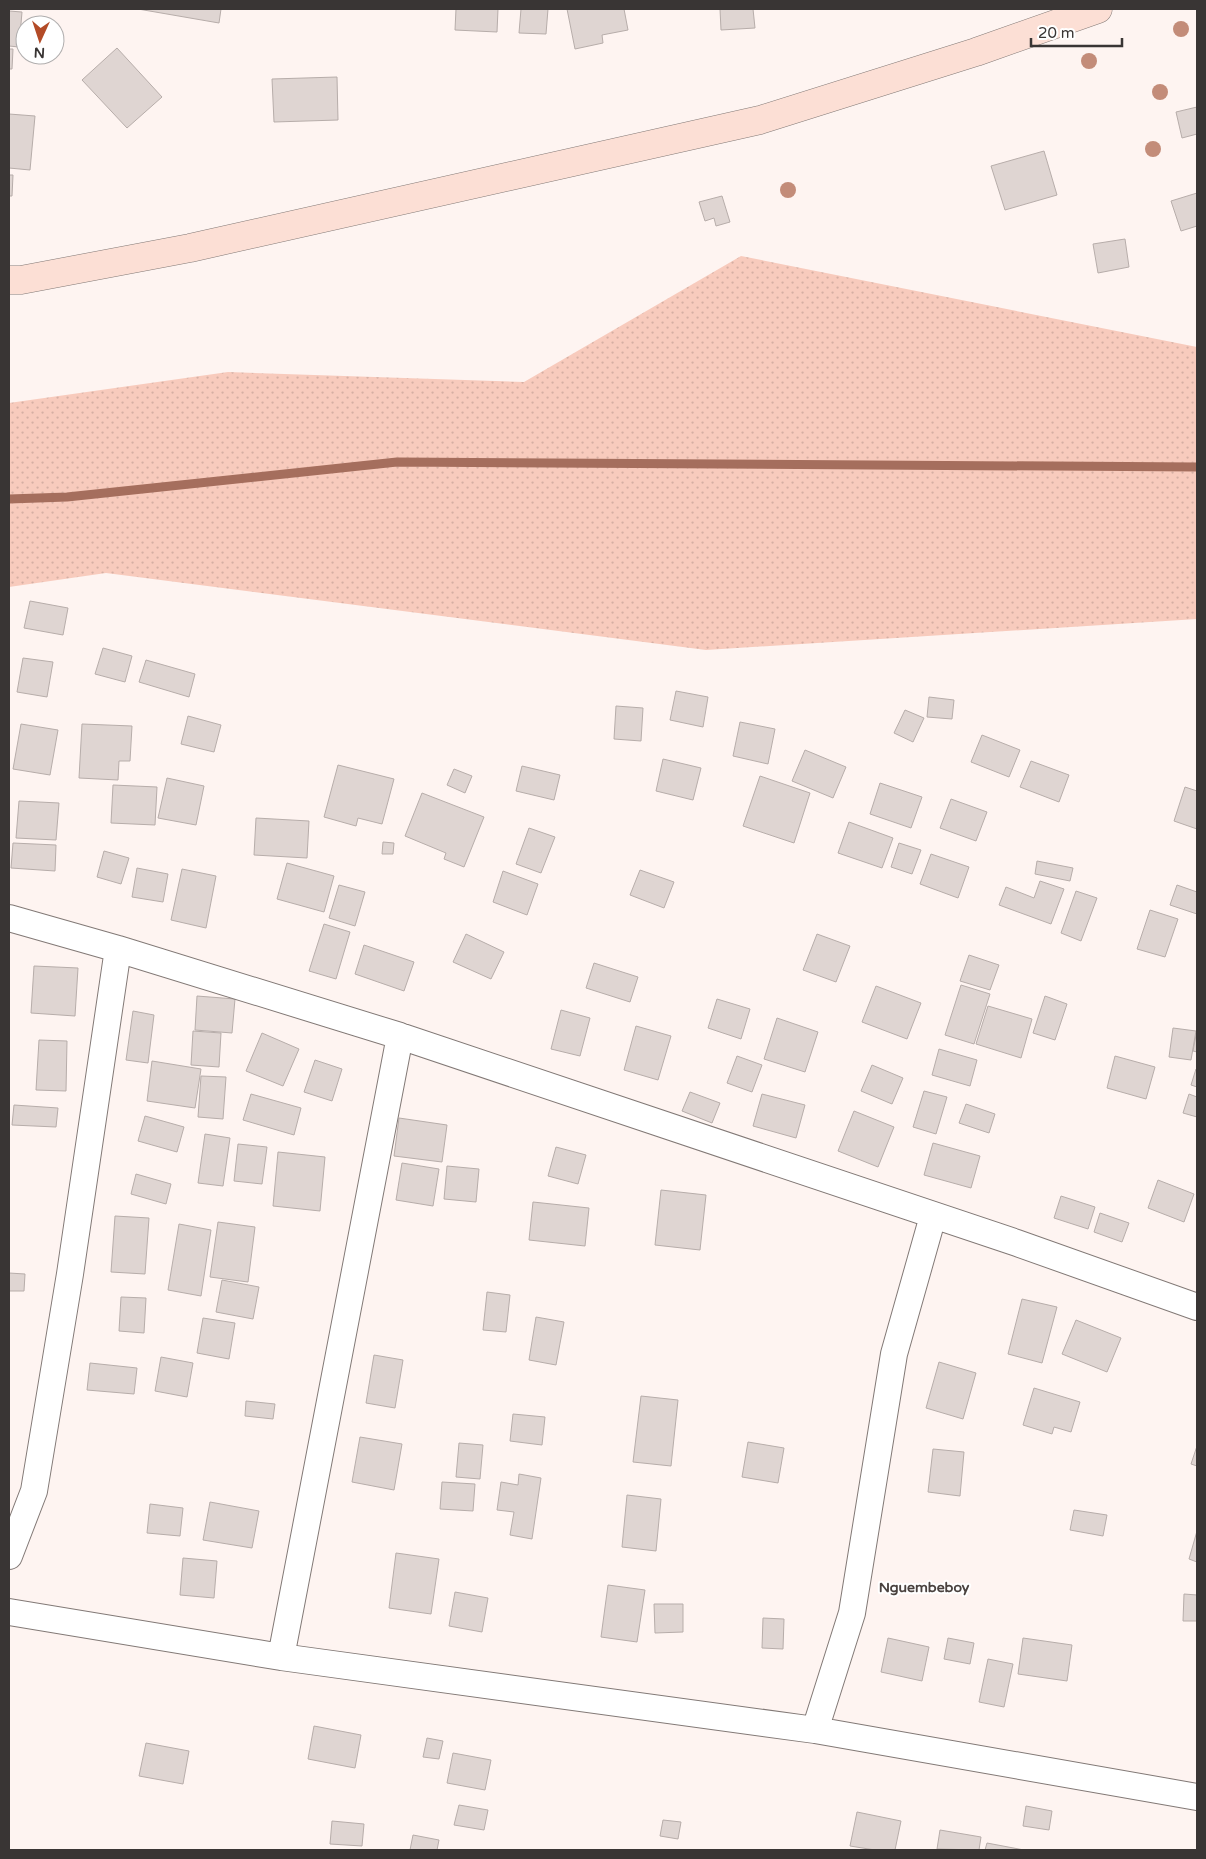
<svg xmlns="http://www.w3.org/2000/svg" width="1206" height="1859" font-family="'Varela Round',sans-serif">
<defs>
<pattern id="grass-dots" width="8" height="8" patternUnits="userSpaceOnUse" patternTransform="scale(1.25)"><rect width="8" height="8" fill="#f8cbbd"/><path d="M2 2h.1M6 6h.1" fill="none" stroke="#d5afa3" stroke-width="1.8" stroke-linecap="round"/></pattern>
</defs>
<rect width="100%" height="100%" fill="#fef4f1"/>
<!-- grass -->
<path fill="url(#grass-dots)" d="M741 256 1197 347V619L706 650 106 573 9 587V403L228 372 524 382Z"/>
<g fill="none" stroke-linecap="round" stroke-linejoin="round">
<!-- stream -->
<path stroke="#a56e5d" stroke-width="9" d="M9 499 67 497 397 462 1197 467"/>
</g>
<!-- building -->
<path fill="#dfd5d2" stroke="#b7adaa" d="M138 9H221L219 23Z
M456 9H498L497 32 455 30Z
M521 9H548L546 34 519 33Z
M567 9H624L628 30 602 35 603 43 575 49Z
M720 9H753L755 28 721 30Z
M9 11 22 12 19 47 9 46Z
M117 48 162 97 127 128 82 80Z
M9 49H13L12 69H9Z
M337 77 338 120 274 122 272 79Z
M1197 107V134L1182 138 1176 112Z
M9 114 35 116 30 170 9 168Z
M1044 151 1057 195 1005 210 991 166Z
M9 175H13L12 196H9Z
M1197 193V226L1181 231 1171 201Z
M722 196 730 222 716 226 714 218 705 221 699 202Z
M1125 239 1129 267 1098 273 1093 244Z
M30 601 68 608 63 635 24 628Z
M103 648 132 656 125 682 95 674Z
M23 658 53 662 47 697 17 692Z
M146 660 195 674 189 697 139 682Z
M676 691 708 697 703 727 670 720Z
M929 697 954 700 952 719 927 717Z
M616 706 643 708 641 741 614 739Z
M905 710 924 718 913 742 894 733Z
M188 716 221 725 214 752 181 744Z
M740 722 775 729 768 764 733 756Z
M21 724 58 730 50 775 13 769Z
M82 724 132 726 130 761H119L118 780 79 778Z
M982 735 1020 750 1009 777 971 762Z
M805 750 846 767 833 798 792 781Z
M663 759 701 768 693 800 656 791Z
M1031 761 1069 775 1059 802 1020 787Z
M338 765 394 779 382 824 358 818 356 826 324 817Z
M522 766 560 775 554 800 516 791Z
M454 769 472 776 465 793 447 785Z
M760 776 810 793 794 843 743 826Z
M167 778 204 786 196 825 158 818Z
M880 783 922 797 911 828 870 814Z
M113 785 157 787 155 825 111 823Z
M1185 787 1197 791V829L1174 821Z
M422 793 484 817 464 867 444 859 446 853 405 836Z
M951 799 987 812 976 841 940 828Z
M19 801 59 803 56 840 16 838Z
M256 818 309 821 307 858 254 855Z
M849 822 893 838 882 868 838 853Z
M529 828 555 837 541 873 516 864Z
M383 842 394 843 393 854H382Z
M13 843 56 845 55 871 11 868Z
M899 843 921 850 912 874 891 867Z
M104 851 129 858 121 884 97 877Z
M931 854 969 867 958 898 920 884Z
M1037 861 1073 868 1070 881 1035 874Z
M287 863 334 876 324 912 277 899Z
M137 868 168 874 163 902 132 897Z
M182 869 216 876 206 928 171 920Z
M640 870 674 882 664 908 630 895Z
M503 871 538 884 527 915 493 902Z
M1040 881 1064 889 1051 924 999 905 1006 887 1034 898Z
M339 885 365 892 355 926 329 918Z
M1177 885 1197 892V914L1170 905Z
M1076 891 1097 898 1081 941 1061 933Z
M1150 910 1178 919 1165 957 1137 949Z
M324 924 350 932 336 979 309 971Z
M466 934 504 952 491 979 453 962Z
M817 934 850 946 836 982 803 970Z
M364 945 414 962 404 991 355 974Z
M969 955 999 965 990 990 960 981Z
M594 963 638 977 630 1002 586 988Z
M34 966 78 968 75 1016 31 1013Z
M961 985 990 994 974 1044 945 1035Z
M876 986 921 1003 907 1039 862 1022Z
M197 996 235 999 232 1033 195 1030Z
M1045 996 1067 1004 1055 1040 1033 1033Z
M717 999 750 1009 741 1039 708 1028Z
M988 1006 1032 1019 1021 1058 976 1044Z
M561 1010 590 1018 580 1056 551 1049Z
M133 1011 154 1015 148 1063 126 1060Z
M777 1018 818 1032 805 1072 764 1059Z
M636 1026 671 1036 658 1080 624 1070Z
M1173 1028 1196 1031 1191 1060 1169 1057Z
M193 1031 221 1033 219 1067 191 1065Z
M262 1033 299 1049 283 1086 246 1071Z
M1196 1035H1197V1052L1193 1051Z
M39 1040 67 1041 66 1091 36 1090Z
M939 1049 977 1060 970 1086 932 1075Z
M737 1056 762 1065 752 1092 727 1083Z
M1115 1056 1155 1067 1146 1099 1107 1088Z
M315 1060 342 1069 332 1101 304 1092Z
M152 1061 201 1069 195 1108 147 1101Z
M872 1065 903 1078 892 1104 861 1091Z
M1196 1069H1197V1087L1191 1085Z
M201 1076 226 1077 223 1119 198 1117Z
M924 1091 947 1097 936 1134 913 1127Z
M690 1092 720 1103 712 1123 682 1111Z
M251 1094 301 1108 294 1135 243 1120Z
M762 1094 805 1105 796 1138 753 1126Z
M1189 1094 1197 1097V1117L1183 1113Z
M966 1104 995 1114 989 1133 959 1123Z
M14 1105 58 1108 56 1127 12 1125Z
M854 1111 894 1127 878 1167 838 1151Z
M145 1116 184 1127 177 1152 138 1141Z
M399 1118 447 1125 442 1162 394 1156Z
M205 1134 230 1138 223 1186 198 1183Z
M933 1143 980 1156 971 1188 924 1175Z
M238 1144 267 1147 262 1184 234 1181Z
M556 1147 586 1155 578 1184 548 1176Z
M278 1152 325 1157 320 1211 273 1206Z
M402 1163 439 1169 433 1206 396 1200Z
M447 1166 479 1169 476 1202 444 1199Z
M136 1174 171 1184 166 1204 131 1194Z
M1158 1180 1194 1194 1184 1222 1148 1208Z
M661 1190 706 1195 700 1250 655 1245Z
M1061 1196 1095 1207 1088 1229 1054 1218Z
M533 1202 589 1208 585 1246 529 1240Z
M1100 1213 1129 1223 1122 1242 1094 1232Z
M115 1216 149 1218 145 1274 111 1272Z
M218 1222 255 1227 248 1282 210 1277Z
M179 1224 211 1230 201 1296 168 1290Z
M9 1273 25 1274 24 1291H9Z
M222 1280 259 1287 253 1319 216 1312Z
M487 1292 510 1295 506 1332 483 1330Z
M121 1297 146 1298 144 1333 119 1331Z
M1022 1299 1057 1307 1042 1363 1008 1354Z
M536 1317 564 1322 556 1365 529 1360Z
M203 1318 235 1323 229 1359 197 1353Z
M1076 1320 1121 1338 1107 1372 1062 1354Z
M374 1355 403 1360 395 1408 366 1403Z
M161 1357 193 1363 187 1397 155 1391Z
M939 1362 976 1373 963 1419 926 1408Z
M90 1363 137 1368 134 1394 87 1390Z
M1034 1388 1080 1402 1071 1432 1054 1427 1052 1434 1023 1425Z
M641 1396 678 1400 671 1466 633 1462Z
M246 1401 275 1404 273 1419 245 1416Z
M513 1414 545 1417 542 1445 510 1441Z
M360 1437 402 1444 394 1490 352 1482Z
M748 1442 784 1448 778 1483 742 1477Z
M459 1443 483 1445 480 1479 456 1477Z
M1197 1446V1466L1191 1464Z
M933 1449 964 1452 960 1496 928 1492Z
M519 1474 541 1478 532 1539 510 1535 514 1512 497 1510 501 1482 518 1485Z
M442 1482 475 1484 473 1511 440 1509Z
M627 1495 661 1499 656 1551 622 1547Z
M210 1502 259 1511 252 1548 203 1540Z
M150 1504 183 1508 180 1536 147 1533Z
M1074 1510 1107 1515 1103 1536 1070 1530Z
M1197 1531V1562L1189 1559Z
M396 1553 439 1559 431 1614 389 1608Z
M183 1558 217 1561 214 1598 180 1595Z
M608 1585 645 1590 637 1642 601 1637Z
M455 1592 488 1598 482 1632 449 1626Z
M1184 1594 1197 1595V1621H1183Z
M654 1604H683V1632L655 1633Z
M763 1618 784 1619 783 1649 762 1648Z
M888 1638 929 1647 922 1681 881 1672Z
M948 1638 974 1643 970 1664 944 1659Z
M1023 1638 1072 1645 1067 1681 1018 1674Z
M988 1659 1013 1664 1004 1707 979 1702Z
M314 1726 361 1735 355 1768 308 1759Z
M427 1738 443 1741 439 1759 423 1757Z
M146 1743 189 1751 183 1784 139 1776Z
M453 1753 491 1760 485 1790 447 1783Z
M459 1805 488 1810 484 1830 454 1825Z
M1026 1806 1052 1811 1049 1830 1023 1826Z
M857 1812 901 1821 895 1850H875L850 1846Z
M663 1820 681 1822 678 1839 660 1836Z
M332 1821 364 1824 362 1846 330 1844Z
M940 1830 981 1837 979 1850 937 1849Z
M413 1835 439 1840 437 1850H410Z
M987 1843 1024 1850H985Z"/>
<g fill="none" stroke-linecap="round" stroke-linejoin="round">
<defs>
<path id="street" d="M9 918 118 949 400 1036 1017 1243 1197 1307
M9 1556 34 1491 70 1274 118 949
M9 1612 281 1657 815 1730 1197 1797
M281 1657 400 1036
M815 1730 852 1613 894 1354 933 1216"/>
<path id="secondary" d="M9 280H21L190 248 760 120 976 52 1098 9"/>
</defs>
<!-- street casing -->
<use href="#street" stroke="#827976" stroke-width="28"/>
<!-- secondary casing -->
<use href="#secondary" stroke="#827976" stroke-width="29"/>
<!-- street -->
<use href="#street" stroke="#fff" stroke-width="26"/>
<!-- secondary -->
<use href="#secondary" stroke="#fcdfd5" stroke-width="28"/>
</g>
<!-- trees -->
<g fill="#c38c79">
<circle cx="1181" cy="29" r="8"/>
<circle cx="1089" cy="61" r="8"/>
<circle cx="1160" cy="92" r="8"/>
<circle cx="1153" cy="149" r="8"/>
<circle cx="788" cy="190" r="8"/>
</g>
<g text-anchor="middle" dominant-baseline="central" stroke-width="4" stroke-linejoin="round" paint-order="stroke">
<!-- neighbourhood labels -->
<g font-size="14" font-weight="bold" fill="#4a423f" stroke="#fff">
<text x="924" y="1587">Nguembeboy</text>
</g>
</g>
<!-- border -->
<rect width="1206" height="1859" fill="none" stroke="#393534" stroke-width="20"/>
<!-- north arrow -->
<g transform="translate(40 40) rotate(183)"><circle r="24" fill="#ffffff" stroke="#b0aeae"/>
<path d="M0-4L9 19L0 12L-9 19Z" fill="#b34b27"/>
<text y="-8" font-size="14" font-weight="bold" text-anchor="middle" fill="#393534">N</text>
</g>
<!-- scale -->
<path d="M1031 38v8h91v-8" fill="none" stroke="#393534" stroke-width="2.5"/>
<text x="1038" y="38" font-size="15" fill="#393534" stroke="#ffffff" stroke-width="4" paint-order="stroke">20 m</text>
</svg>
